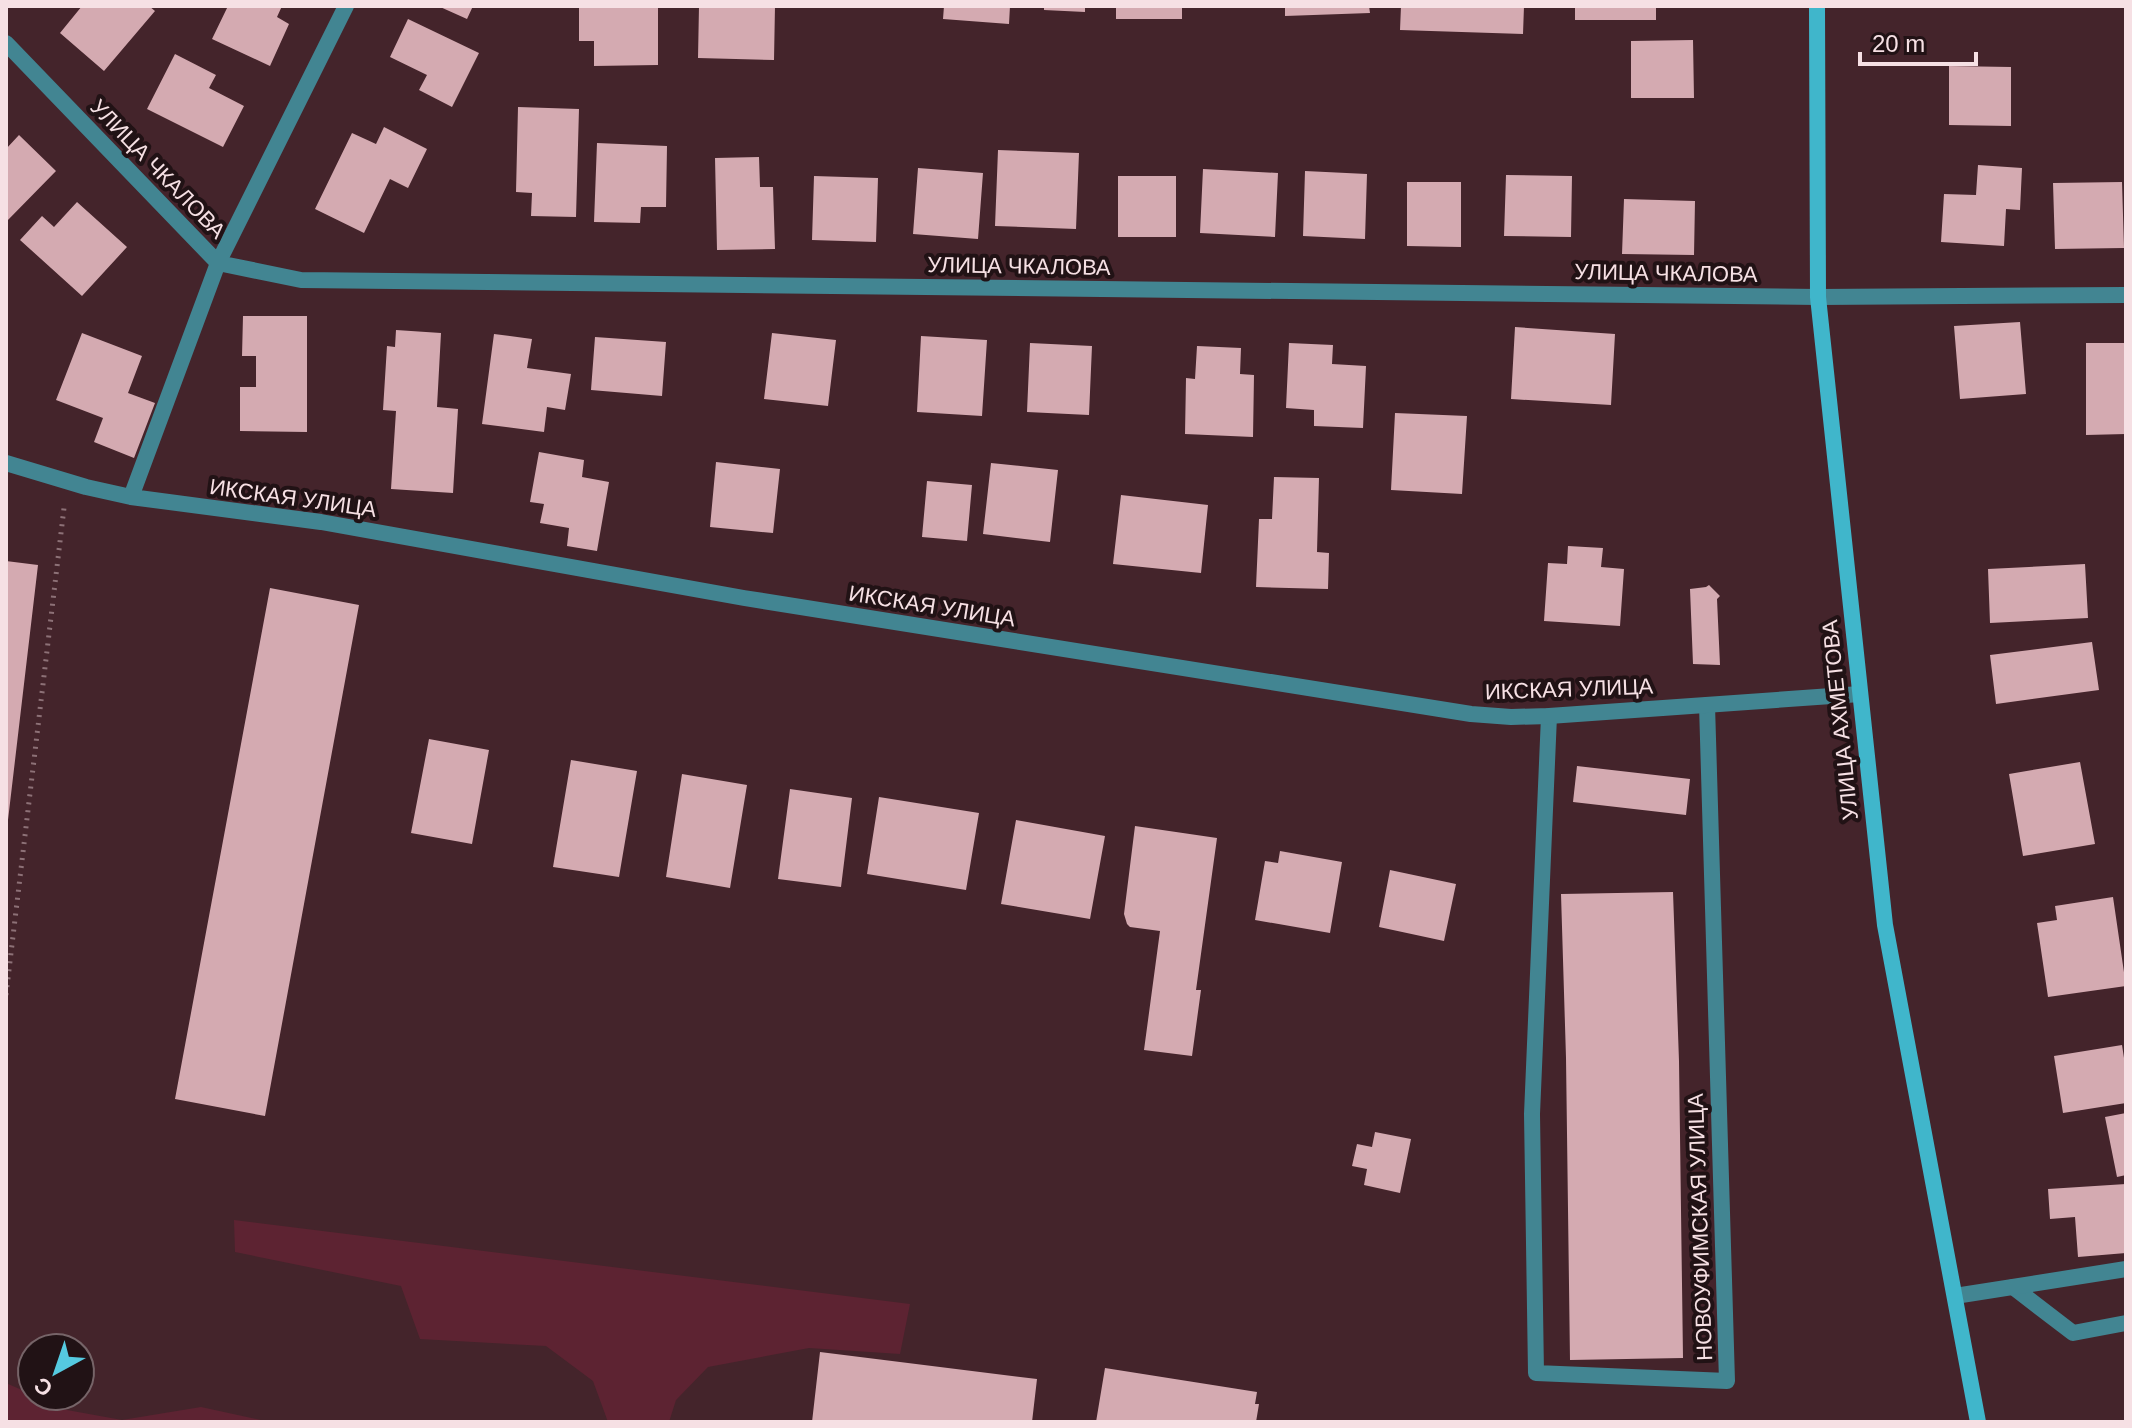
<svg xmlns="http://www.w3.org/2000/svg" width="2132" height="1428" font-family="Arial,sans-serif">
<rect width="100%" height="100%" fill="#44242b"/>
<!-- green -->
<path fill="#5d2332" d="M234 1220 910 1304 900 1354 809 1348 708 1367 676 1400 669 1422H608L593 1381 546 1346 420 1339 401 1286 235 1252Z
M6 1383 67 1410 122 1420 201 1407 270 1422H6Z"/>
<!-- building -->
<path fill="#d4aab1" d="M82 6H149L155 11 104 71 60 33Z
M228 6H282L277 17 289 24 270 66 212 39Z
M438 6H473L467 19Z
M579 6H658V65L594 66V41H579Z
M699 6H775L774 60 698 58Z
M944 6H1010L1009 24 943 19Z
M1044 6H1085V12L1044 10Z
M1116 6H1182V19H1116Z
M1285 6H1369L1370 13 1285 16Z
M1401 6H1524L1523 34 1400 30Z
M1575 6H1656V20H1575Z
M408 19 479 53 452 107 419 90 427 75 390 57Z
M1693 40 1694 98H1631V41Z
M175 54 216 75 209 88 244 106 223 147 147 109Z
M1949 66 2011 67V126L1949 125Z
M518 107 579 109 576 217 531 216 532 193 516 192Z
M384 127 427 149 408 188 390 179 364 233 315 209 352 133 376 144Z
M19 135 56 171 6 222V149Z
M597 143 667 146 666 207H641L640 223 594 222Z
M998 150 1079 153 1076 229 995 226Z
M759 157 760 187H773L775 249 717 250 715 158Z
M1978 165 2022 168 2020 210 2006 209 2004 246 1941 242 1944 194 1976 195Z
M918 168 983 173 978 239 913 234Z
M1203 169 1278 173 1275 237 1200 233Z
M1305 171 1367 174 1365 239 1303 236Z
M1506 175 1572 176 1571 237 1504 236Z
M814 176 878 178 876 242 812 240Z
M1118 176H1176V237H1118Z
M1407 182H1461V247L1407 246Z
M2122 182 2124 248 2055 249 2053 183Z
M1624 199 1695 201 1694 255 1622 254Z
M77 202 127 247 82 296 20 240 42 216 54 227Z
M243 316H307V432L240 431V387H256V356H242Z
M2020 322 2026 394 1960 399 1954 326Z
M1515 327 1615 334 1611 405 1511 399Z
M396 330 441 333 437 407 458 409 453 493 391 489 396 411 383 410 387 346 395 347Z
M82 333 142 356 128 393 155 403 134 458 94 442 103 418 56 400Z
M772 333 836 340 828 406 764 399Z
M494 334 532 339 527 368 571 374 565 410 547 407 544 432 482 424Z
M921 336 987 340 982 416 917 412Z
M595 337 666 342 662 396 591 390Z
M1030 343 1092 346 1089 415 1027 412Z
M1289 343 1333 345 1332 364 1366 366 1363 428 1314 426V410L1286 408Z
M2086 343H2126V434L2086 435Z
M1197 346 1241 348 1240 374 1254 375 1253 437 1185 434 1186 378 1195 379Z
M1395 413 1467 416 1462 494 1391 490Z
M539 452 584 460 582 477 609 482 597 551 567 546 569 528 540 523 544 504 530 502Z
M716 462 780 469 773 533 710 527Z
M991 463 1058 470 1050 542 983 534Z
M1274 477 1319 478 1317 552 1329 553 1328 589 1256 587 1259 519H1272Z
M927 481 972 485 967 541 922 537Z
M1121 495 1208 505 1201 573 1113 564Z
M1568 546 1603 548 1601 567 1624 569 1620 626 1544 621 1548 563 1567 564Z
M6 561 38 565 8 820H6Z
M2085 564 2088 618 1990 623 1988 569Z
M1709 585 1720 596 1717 599 1720 665 1693 664 1690 589 1706 587Z
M270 588 359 605 265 1116 175 1099Z
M2092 642 2099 690 1996 704 1990 655Z
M429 739 489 750 472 844 411 833Z
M571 760 637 771 619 877 553 867Z
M2080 762 2095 844 2023 856 2009 774Z
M1577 766 1690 779 1686 815 1573 802Z
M682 774 747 785 730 888 666 877Z
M790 789 852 798 841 887 778 879Z
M879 797 979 813 966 890 867 874Z
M1016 820 1105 836 1090 919 1001 904Z
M1135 826 1217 838 1196 990H1201L1192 1056 1144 1050 1160 931 1130 927 1127 924 1124 914Z
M1280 851 1342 862 1330 933 1255 920 1265 861 1278 863Z
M1390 870 1456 884 1444 941 1379 927Z
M1673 892 1679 1061 1683 1358 1570 1360 1566 1058 1561 894Z
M2113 897 2126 986 2048 997 2037 923 2057 920 2055 906Z
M2122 1045 2126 1071V1103L2063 1113 2054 1056Z
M2126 1113V1175L2117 1177 2105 1117Z
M1375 1132 1411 1139 1400 1193 1364 1185 1367 1169 1352 1166 1357 1144 1372 1147Z
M2126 1184V1253L2078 1257 2075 1217 2050 1219 2048 1189Z
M820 1352 1037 1379 1032 1422H812Z
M1105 1368 1257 1392 1255 1404H1259L1256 1422H1096Z"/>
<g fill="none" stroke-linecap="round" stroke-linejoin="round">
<!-- path -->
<path stroke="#8d7177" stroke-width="5" stroke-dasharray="2 6" stroke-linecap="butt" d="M6 995 64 508"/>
<!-- lane -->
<path stroke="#428592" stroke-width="16" d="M1549 716 1532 1114 1536 1373 1727 1381 1707 705
M2013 1287 2073 1333 2126 1323"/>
<!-- street -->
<path stroke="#428592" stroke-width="16" d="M6 43 218 263 301 280 1818 297 2126 295
M6 463 86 487 131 497 321 522 744 598 1471 714 1511 717 1549 716 1860 694
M131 497 218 263 346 6
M1955 1296 2126 1269"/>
<!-- secondary -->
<path stroke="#40b6cb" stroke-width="16" d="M1817 6 1818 297 1885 925 1978 1422"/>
</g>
<g text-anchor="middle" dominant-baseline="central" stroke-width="8" stroke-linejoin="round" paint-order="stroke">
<!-- street labels -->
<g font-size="22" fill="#f6e0e4" stroke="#211215">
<text transform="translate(158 169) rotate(46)">УЛИЦА ЧКАЛОВА</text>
<text transform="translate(1019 266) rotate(1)">УЛИЦА ЧКАЛОВА</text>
<text transform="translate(1666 273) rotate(1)">УЛИЦА ЧКАЛОВА</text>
<text transform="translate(293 498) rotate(8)">ИКСКАЯ УЛИЦА</text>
<text transform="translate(932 606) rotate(9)">ИКСКАЯ УЛИЦА</text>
<text transform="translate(1569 689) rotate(-2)">ИКСКАЯ УЛИЦА</text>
<text transform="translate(1840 720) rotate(-96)">УЛИЦА АХМЕТОВА</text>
<text transform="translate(1700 1227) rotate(-92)">НОВОУФИМСКАЯ УЛИЦА</text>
</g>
</g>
<!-- border -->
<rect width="2132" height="1428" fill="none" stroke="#f6e0e4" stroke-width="16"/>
<!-- north arrow -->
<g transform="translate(56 1372) rotate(220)"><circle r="38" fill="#211215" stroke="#766468" stroke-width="2"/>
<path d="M0-6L14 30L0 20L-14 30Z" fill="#55cae0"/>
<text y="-12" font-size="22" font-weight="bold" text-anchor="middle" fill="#f6e0e4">С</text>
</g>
<!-- scale -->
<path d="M1860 52v12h116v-12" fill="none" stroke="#f6e0e4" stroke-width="4"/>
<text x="1872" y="52" font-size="24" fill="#f6e0e4" stroke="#211215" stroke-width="6" paint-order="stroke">20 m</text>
</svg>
